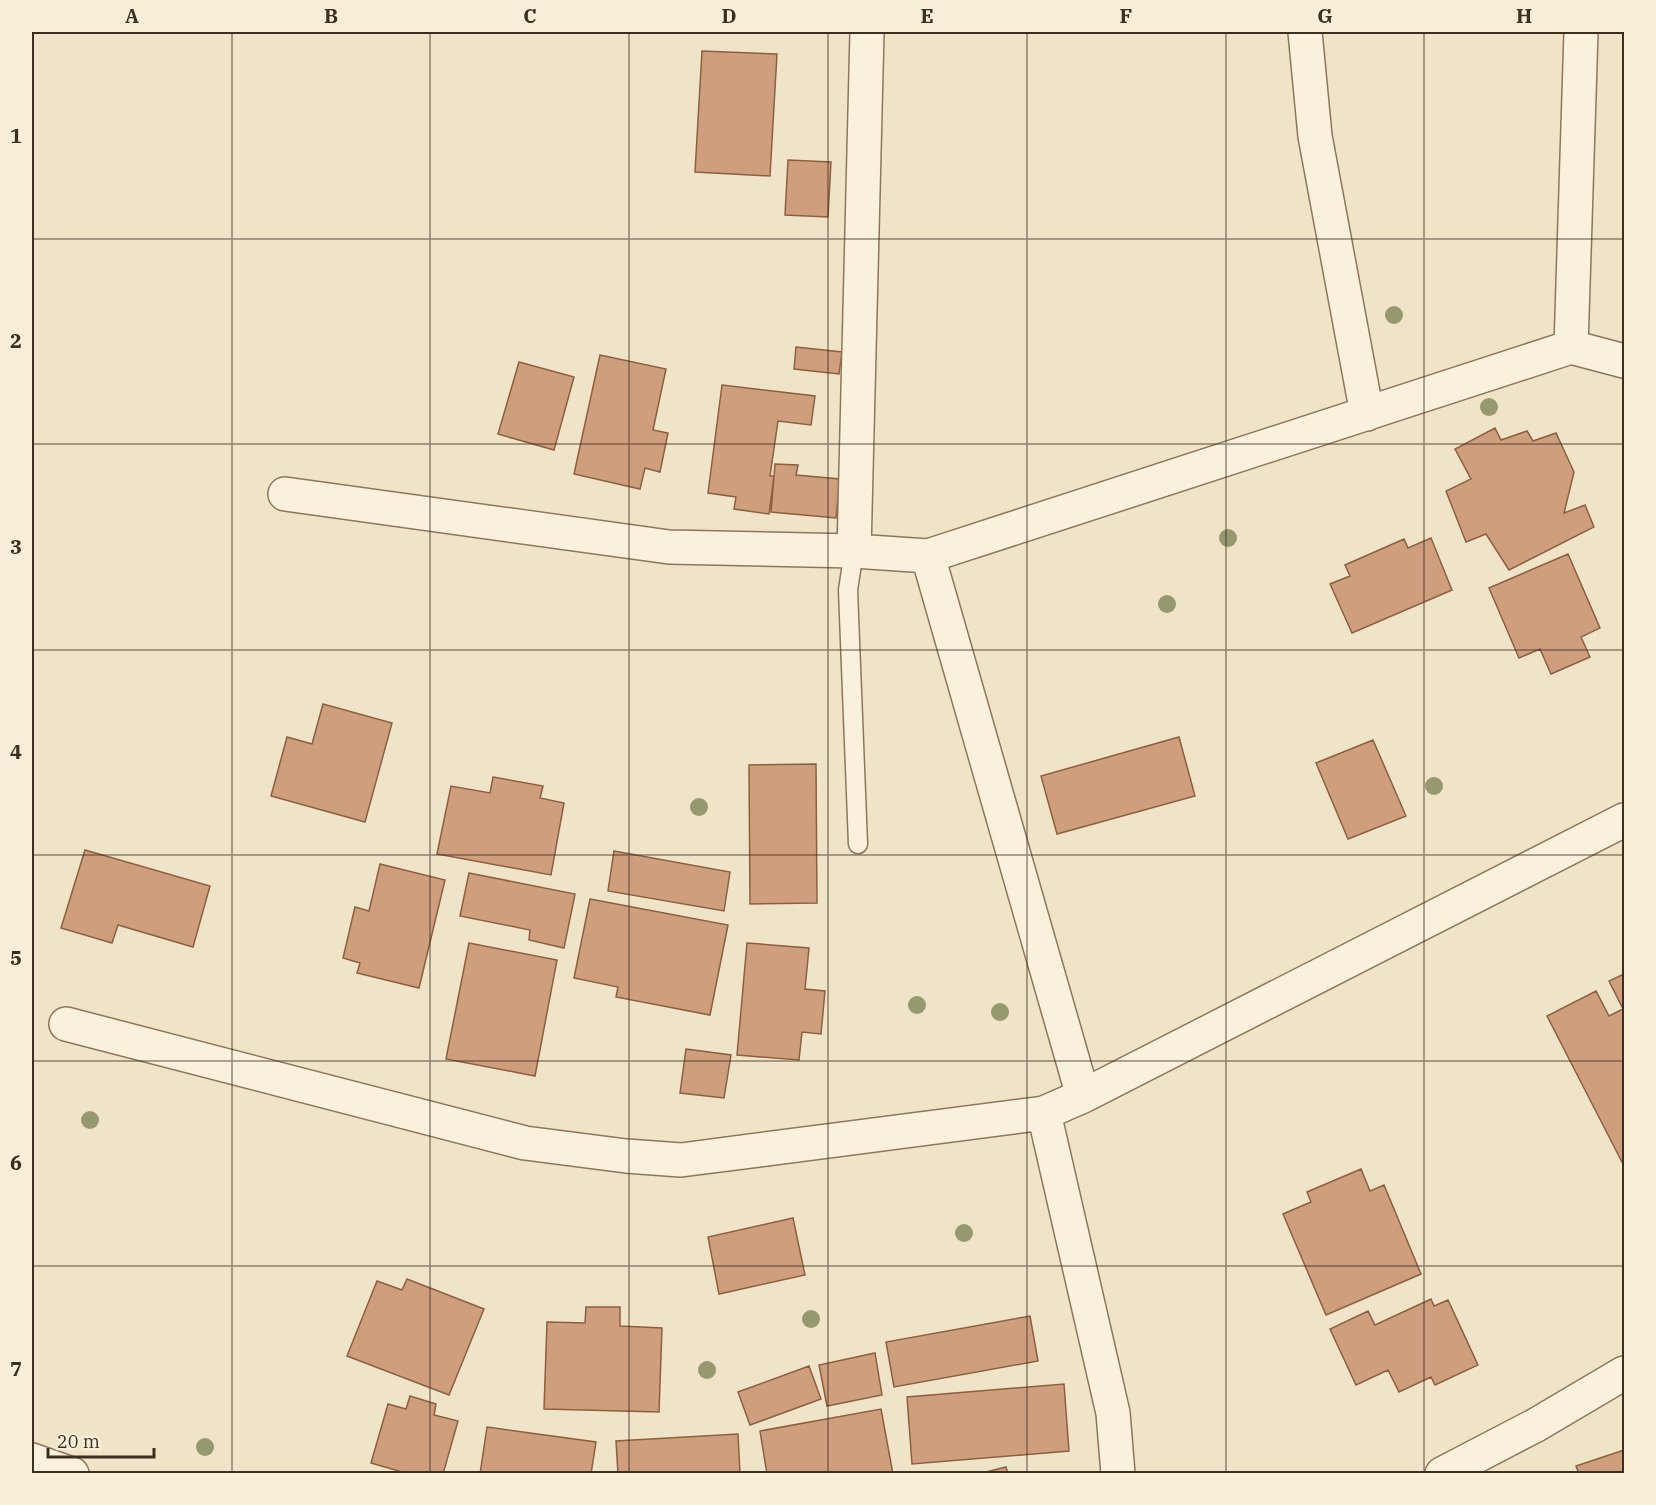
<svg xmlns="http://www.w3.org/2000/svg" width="1656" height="1505" font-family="'IBM Plex Serif',serif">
<rect width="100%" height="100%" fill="#f0e4c8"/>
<!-- building -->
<path fill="#cf9f7d" stroke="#8d5f41" stroke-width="1.5" d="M702 51 777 54 770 176 695 172Z
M788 160 831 162 828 217 785 215Z
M796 347 842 352 839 374 794 369Z
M600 355 666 369 653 430 668 433 660 472 645 468 640 489 574 474Z
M519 362 574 377 554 450 498 434Z
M722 385 815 396 811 425 778 421 770 476H774L769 514 734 509 736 497 708 493Z
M1495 428 1501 440 1527 431 1533 441 1556 433 1574 472 1564 513 1585 505 1594 527 1509 570 1486 534 1466 542 1446 491 1471 479 1455 449Z
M775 464 798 465 796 475 840 479 836 518 771 512Z
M1431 538 1452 590 1352 633 1330 584 1350 576 1345 565 1404 539 1408 548Z
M1568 554 1600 628 1581 637 1590 657 1551 674 1540 649 1519 658 1489 588Z
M323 704 392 723 365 822 271 796 287 737 312 744Z
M1179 737 1195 796 1057 834 1041 776Z
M1373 740 1406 816 1348 839 1316 763Z
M816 764 817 903 750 904 749 765Z
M493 777 543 786 540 798 564 803 551 875 437 854 451 786 490 793Z
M85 850 210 886 193 947 118 925 112 943 61 928Z
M614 851 730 872 724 911 608 891Z
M380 864 445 880 419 988 357 973 360 963 343 958 355 907 369 911Z
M469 873 575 894 564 948 529 940 530 930 460 916Z
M590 899 728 925 710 1015 616 997 618 987 574 978Z
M469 943 557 960 535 1076 446 1059Z
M747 943 809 948 805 989 825 991 821 1034 802 1032 799 1060 737 1055Z
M1624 974V1166L1547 1016 1596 991 1609 1016 1623 1009 1609 981Z
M686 1049 731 1055 724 1098 680 1093Z
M1361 1169 1370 1191 1384 1185 1421 1274 1326 1315 1283 1214 1311 1202 1307 1192Z
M793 1218 805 1275 719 1294 708 1237Z
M407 1279 484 1309 449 1395 347 1356 377 1281 402 1290Z
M1431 1299 1434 1306 1448 1300 1478 1365 1435 1385 1431 1377 1399 1392 1388 1370 1356 1385 1330 1329 1368 1311 1375 1325Z
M586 1307H620V1326L662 1328 659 1412 544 1409 547 1322 585 1323Z
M1030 1316 1038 1361 894 1387 886 1342Z
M875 1353 882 1395 827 1406 819 1365Z
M809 1366 821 1399 750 1425 738 1392Z
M1064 1384 1069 1451 912 1464 907 1397Z
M410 1396 436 1404 434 1415 458 1421 443 1474H409L371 1463 388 1404 406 1409Z
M881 1409 893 1474H767L760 1431Z
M487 1427 596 1442 591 1474H480Z
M738 1434 740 1474H618L616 1441Z
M1624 1450V1474H1579L1576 1466Z
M1006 1467 1008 1474H978Z"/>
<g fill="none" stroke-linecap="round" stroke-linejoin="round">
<defs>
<path id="lane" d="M854 551 848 590 858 844"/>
<path id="street" d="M1305 32 1315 136 1367 414
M1571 347 1581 32
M285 494 669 547 854 551 928 556 1571 347 1624 361
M854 551 867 32
M928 556 1083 1096
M66 1024 525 1143 626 1156 681 1160 1044 1113 1083 1096 1624 820
M1044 1113 1113 1413 1118 1474
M32 1460 72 1474
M1442 1474 1536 1425 1624 1373"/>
</defs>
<!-- lane casing -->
<use href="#lane" stroke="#8d765c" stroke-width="21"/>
<!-- street casing -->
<use href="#street" stroke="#8d765c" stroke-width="36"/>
<!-- lane -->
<use href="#lane" stroke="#faf1dc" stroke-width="18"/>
<!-- street -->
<use href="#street" stroke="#faf1dc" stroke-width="33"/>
</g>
<!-- trees -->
<g fill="#96986f">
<circle cx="1394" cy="315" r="9"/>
<circle cx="1489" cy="407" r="9"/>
<circle cx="1228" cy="538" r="9"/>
<circle cx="1167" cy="604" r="9"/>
<circle cx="1434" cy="786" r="9"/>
<circle cx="699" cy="807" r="9"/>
<circle cx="917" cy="1005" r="9"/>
<circle cx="1000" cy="1012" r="9"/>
<circle cx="90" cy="1120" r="9"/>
<circle cx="964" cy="1233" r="9"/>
<circle cx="811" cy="1319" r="9"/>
<circle cx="707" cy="1370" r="9"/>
<circle cx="205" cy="1447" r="9"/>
</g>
<!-- grid -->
<path fill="none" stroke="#3d2e20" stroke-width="1.5" stroke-opacity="0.55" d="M232 32V1474M430 32V1474M629 32V1474M828 32V1474M1027 32V1474M1226 32V1474M1424 32V1474M32 239H1624M32 444H1624M32 650H1624M32 855H1624M32 1061H1624M32 1266H1624"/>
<!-- border -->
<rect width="1656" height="1505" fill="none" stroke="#f7eed8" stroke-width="66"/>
<!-- scale -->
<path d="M48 1448v9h106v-9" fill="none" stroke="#3d2e20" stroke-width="3"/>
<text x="57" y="1448" font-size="18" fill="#3d2e20" stroke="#f7eed8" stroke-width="4.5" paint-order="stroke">20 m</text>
<rect x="33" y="33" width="1590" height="1439" fill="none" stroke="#3d2e20" stroke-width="2"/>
<g font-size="20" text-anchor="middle" font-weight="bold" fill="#3d2e20">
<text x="132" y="23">A</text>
<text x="331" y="23">B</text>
<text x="530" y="23">C</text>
<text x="729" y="23">D</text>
<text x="927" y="23">E</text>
<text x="1126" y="23">F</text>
<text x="1325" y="23">G</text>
<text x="1524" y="23">H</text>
<text x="16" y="143">1</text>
<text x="16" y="348">2</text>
<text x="16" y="554">3</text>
<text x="16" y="759">4</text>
<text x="16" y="965">5</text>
<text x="16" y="1170">6</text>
<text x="16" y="1376">7</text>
</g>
</svg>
